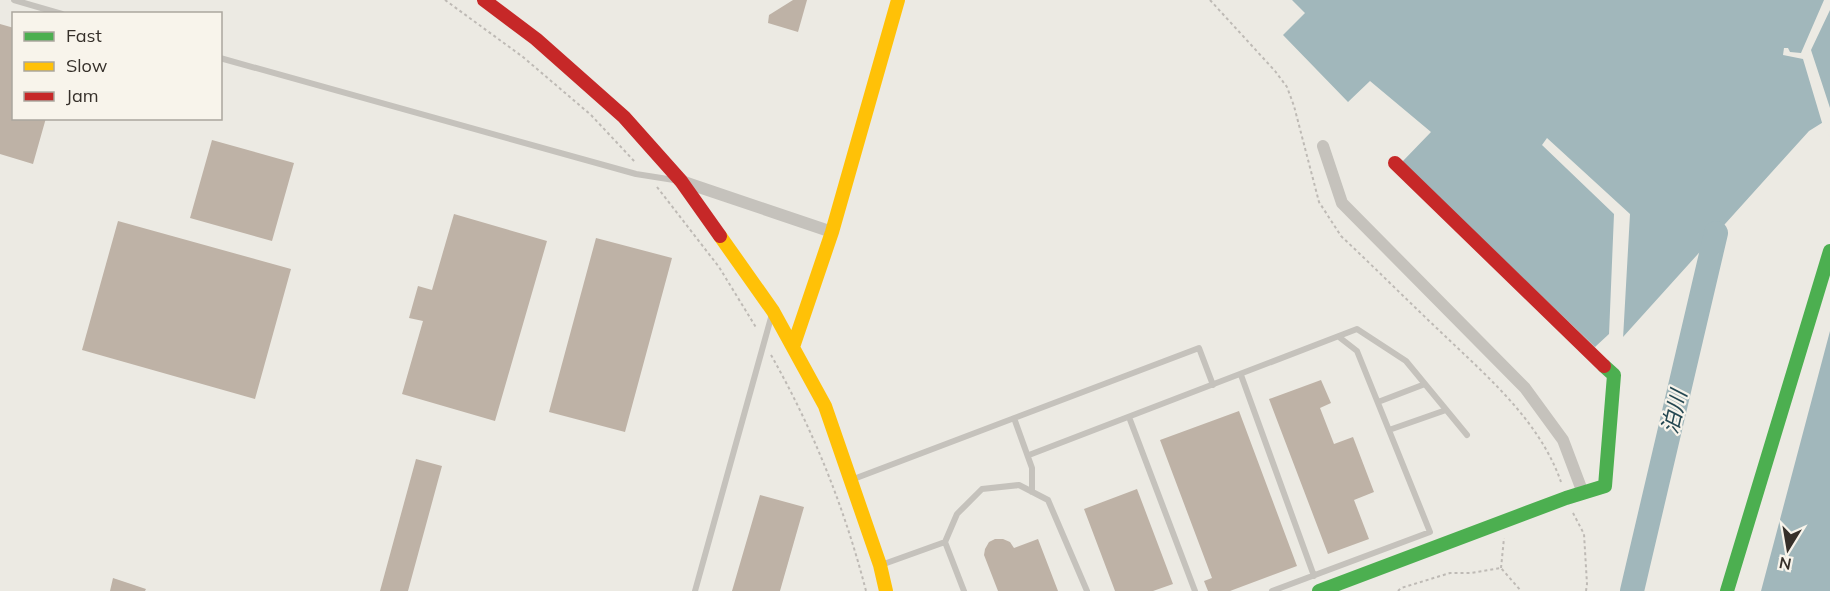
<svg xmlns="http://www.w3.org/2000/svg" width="1830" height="591" font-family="Mulish,'Noto Sans JP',sans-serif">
<rect width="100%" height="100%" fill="#eceae3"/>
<!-- water -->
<path fill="#a1b7bb" d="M1292 0H1830V134L1825 121 1809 131 1623 337 1609 334 1595 347 1402 162 1431 132 1370 81 1348 102 1283 35 1305 13Z
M1830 331V591H1761Z"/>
<!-- pier -->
<path fill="#eceae3" d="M1824 0H1830V10L1811 50 1830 108V137L1823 126 1803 59 1783 55 1784 48H1788L1790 52 1801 53Z
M1547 138 1630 214 1623 339 1609 335 1614 214 1542 145Z"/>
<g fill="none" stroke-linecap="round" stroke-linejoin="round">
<!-- river -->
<path stroke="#a1b7bb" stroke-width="24" d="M1632 591 1716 233"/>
</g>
<!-- building -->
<path fill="#beb2a6" d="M793 0H807L798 32 768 23 769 15Z
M0 24 14 28V118H46L33 164 0 154Z
M212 140 294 163 272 241 190 218Z
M454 214 547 241 495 421 402 394 423 321 409 318 418 286 432 290Z
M118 221 291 269 255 399 82 350Z
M596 238 672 258 625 432 549 412Z
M1321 380 1331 403 1320 408 1334 444 1353 437 1374 492 1354 500 1369 539 1328 554 1269 399Z
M1239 411 1297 566 1230 591H1208L1204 581 1212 578 1160 440Z
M416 459 442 466 408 591H380Z
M1137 489 1173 584 1153 591H1115L1084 509Z
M760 495 804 507 780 591H732Z
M995 539H1003L1010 542 1014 548 1038 539 1058 591H998L984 555 985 549 989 542Z
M113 578 146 589 145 591H110Z"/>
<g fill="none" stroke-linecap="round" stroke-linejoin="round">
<!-- path -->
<path stroke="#bebab5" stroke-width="2" stroke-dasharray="3 3" stroke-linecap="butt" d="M445 0 523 57 591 115 635 162
M1210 0 1275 71 1287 87 1294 106 1319 202 1341 236C1376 269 1410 303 1445 336 1490 379 1540 422 1561 482
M657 187 719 267 757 329
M771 355C813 429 845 509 866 591
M1573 513 1584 534 1587 584 1586 591
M1501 568 1504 538
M1398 591 1401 588 1450 573H1471L1501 568 1521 591"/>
<!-- lane -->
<path stroke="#c5c2bc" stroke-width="6" d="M14 0 62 14
M220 58 636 174 674 180
M1241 375 1314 576
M1378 402 1425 384
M1129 417 1195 591
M1014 418 1032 468V492
M1389 430 1446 410
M1029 455 1357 329 1406 361 1467 435
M851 480 1199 348 1213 385
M881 565 945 542
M695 591 772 314
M964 591 945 542 957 514 982 489 1019 485 1048 500 1087 591
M1272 591 1430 532 1357 351 1339 337"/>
<!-- street -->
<path stroke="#c5c2bc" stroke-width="12" d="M1323 146 1342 203 1525 388 1563 440 1583 493
M681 181 832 232"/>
<!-- fast -->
<path stroke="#4caf50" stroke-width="14" d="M1319 591 1566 498 1605 486 1614 375 1604 366
M1727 591 1830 251"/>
<!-- slow -->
<path stroke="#ffc107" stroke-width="14" d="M720 236 773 311 825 406 880 565 886 591
M793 347 832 232 898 0"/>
<!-- jam -->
<path stroke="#c62828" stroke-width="14" d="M484 0 536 39 624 117 681 181 720 236
M1395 163 1604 366"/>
</g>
<g text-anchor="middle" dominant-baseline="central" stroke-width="4.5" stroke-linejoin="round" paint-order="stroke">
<!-- water labels -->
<g font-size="22" font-style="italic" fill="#254852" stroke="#f8f4eb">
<text transform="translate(1674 412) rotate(-77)">泊川</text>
</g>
</g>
<!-- legend -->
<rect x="12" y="12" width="210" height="108" fill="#f8f4eb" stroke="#aaa69e" stroke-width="1.5"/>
<rect x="24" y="32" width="30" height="9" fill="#4caf50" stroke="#aaa69e" stroke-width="1.5"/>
<text x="66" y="42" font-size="18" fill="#36302a">Fast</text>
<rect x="24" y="62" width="30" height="9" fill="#ffc107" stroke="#aaa69e" stroke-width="1.5"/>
<text x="66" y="72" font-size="18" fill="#36302a">Slow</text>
<rect x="24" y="92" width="30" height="9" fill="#c62828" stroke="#aaa69e" stroke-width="1.5"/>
<text x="66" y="102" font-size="18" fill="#36302a">Jam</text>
<!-- north arrow -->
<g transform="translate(1788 549) rotate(191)" stroke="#f8f4eb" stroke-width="4.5" paint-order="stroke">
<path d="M0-4.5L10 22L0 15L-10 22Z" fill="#36302a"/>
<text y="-9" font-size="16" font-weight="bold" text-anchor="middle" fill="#36302a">N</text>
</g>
</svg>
